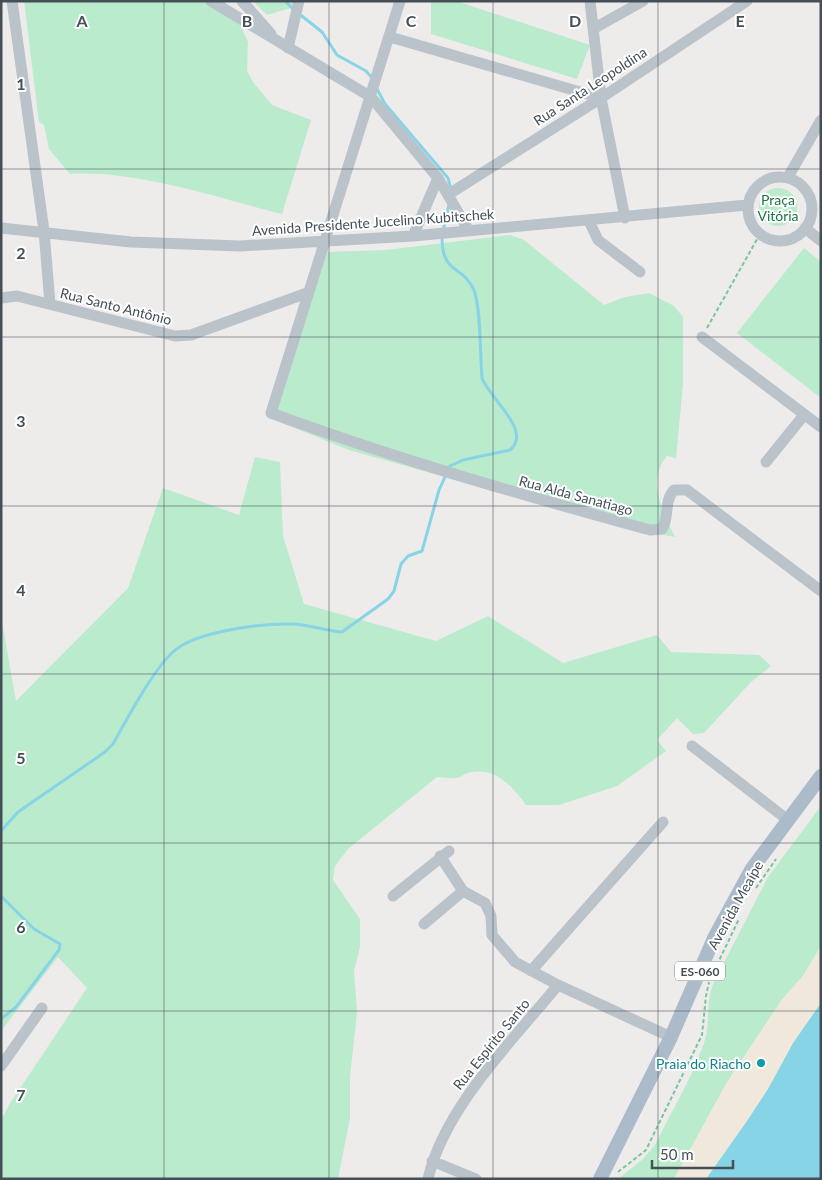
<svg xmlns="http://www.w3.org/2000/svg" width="822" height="1180" font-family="Lato,sans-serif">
<rect width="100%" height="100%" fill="#eeebeb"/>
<!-- green -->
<path fill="#baebcc" d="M24 1H218L235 13 248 42 247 71 253 82 272 105 311 120 282 214C218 198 136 170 70 174L49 149 44 125 39 122Z
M253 1H295L294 7 267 15Z
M431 1H456L590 45 577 79 431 34Z
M759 207a19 19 0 1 1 38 0a19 19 0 1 1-38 0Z
M510 235 524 240 604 305 625 297 649 293 674 306 683 317V384L676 458 667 456C646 479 663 513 675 537L621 527 349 450 270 418 327 252 386 250Z
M804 248 821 262V398L737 333Z
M255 457 280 462 283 536 304 604 436 641 488 616 563 663 657 635 671 652 759 655 771 666 751 682 704 733 693 734 677 718 657 740 666 751 617 786 559 805H526C512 786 495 766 468 773 464 774 461 777 457 778 451 779 443 777 437 777L348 849 335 866 333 880 360 919V947L354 971 357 1013 350 1076V1118L338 1179H1V1120L9 1105 87 988 58 957 1 1031V616L16 701 128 588 163 488 239 515Z
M821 806V946L803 976 781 1001 726 1084 674 1179H618L643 1159 655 1145C671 1112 692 1078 704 1043 711 1023 705 1001 714 982L768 877Z"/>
<!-- sand -->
<path fill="#f0e9db" d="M821 946V1003L793 1043 768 1089 747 1121 706 1179H674L726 1084 781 1001 803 976Z"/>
<!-- water -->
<path fill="#88d4e7" d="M821 1003V1179H706L747 1121 768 1089 793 1043Z"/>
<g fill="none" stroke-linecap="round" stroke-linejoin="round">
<!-- stream -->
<path stroke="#88d4e7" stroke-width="3" d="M285 1 293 9
M298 13 322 32 337 55 366 71 373 79
M377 89 385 104 448 178 451 189
M443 231 449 205
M1 831 18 812 105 752 113 744C127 719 153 670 173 652 195 631 264 623 294 624 310 625 326 631 342 632L388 599 394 591 401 564 408 556 422 551 439 490 450 466 463 460 510 450C533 431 489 398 482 378 480 356 481 308 474 290 462 264 442 275 442 237
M1 896 34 929 60 944 59 950 16 1007 1 1019"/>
<!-- path -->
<path stroke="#74c79d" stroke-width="2" stroke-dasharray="4 2.5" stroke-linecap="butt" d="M707 328 760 234
M756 888 776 859
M714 971 739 919
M618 1172 646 1150 702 1035 706 996 709 982"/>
<!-- minor -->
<path stroke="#bac3ca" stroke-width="11" d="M12 1 44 231 50 304
M211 1 371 97 438 178 469 231
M242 1 271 34
M400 1 271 413C396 459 522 495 650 530L662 529C670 518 663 502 674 490H687L821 591
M590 1 601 98 625 218
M593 29 643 1
M390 37 601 98
M288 48 299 1
M788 177 821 120
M748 209a32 32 0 1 1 64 0a32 32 0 1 1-64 0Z
M449 194 601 98 747 1
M589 221 598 240 640 272
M1 228 131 242 240 246 413 236 747 205
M805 228 821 241
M413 236 438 178
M1 298 17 296 175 336 191 335 307 293
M702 337 821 427
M766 462 804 415
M692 746 788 820
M440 856 463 891 485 903 491 916 492 935 515 962 558 985 671 1037
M393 896 449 851
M424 924 463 891
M531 971 663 822
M1 1066 42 1008
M432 1161 476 1179
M428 1179C444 1108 513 1040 558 985"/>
<!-- major -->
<path stroke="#abbbca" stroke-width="14" d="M600 1179 671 1037 715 936 751 870 821 776"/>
</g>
<!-- grid -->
<path fill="none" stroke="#454f57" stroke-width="1" stroke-opacity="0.55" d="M164 1V1179M329 1V1179M493 1V1179M658 1V1179M1 169H821M1 337H821M1 506H821M1 674H821M1 843H821M1 1011H821"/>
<!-- markers -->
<circle fill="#0f9aa8" stroke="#fff" stroke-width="2" cx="761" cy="1063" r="5"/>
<g text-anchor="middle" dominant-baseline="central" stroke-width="4" stroke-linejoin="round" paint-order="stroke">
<!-- shield labels -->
<rect fill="#fff" stroke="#7d8489" stroke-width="1" x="675" y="961.5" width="50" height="19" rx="4"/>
<g font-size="12" font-weight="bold" fill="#454f57">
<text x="700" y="971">ES-060</text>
</g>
<!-- street labels -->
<g font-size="14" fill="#454f57" stroke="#fff">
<text transform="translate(590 86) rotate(-33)">Rua Santa Leopoldina</text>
<text transform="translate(373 222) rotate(-4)">Avenida Presidente Jucelino Kubitschek</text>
<text transform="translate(116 306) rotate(14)">Rua Santo Antônio</text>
<text transform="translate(576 495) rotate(15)">Rua Alda Sanatiago</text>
<text transform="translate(735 905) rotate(-61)">Avenida Meaípe</text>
<text transform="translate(491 1044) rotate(-51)">Rua Espírito Santo</text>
</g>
<!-- park labels -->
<g font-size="14" fill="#1a7446" stroke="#fff">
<text x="778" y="199">Praça<tspan x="778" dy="16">Vitória</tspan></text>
</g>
<!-- culture labels -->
<g font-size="14" fill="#0d838f" stroke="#fff" text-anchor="end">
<text x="751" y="1063">Praia do Riacho</text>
</g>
</g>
<g font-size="16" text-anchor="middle" font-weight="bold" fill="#454f57" stroke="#fff" stroke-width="4" stroke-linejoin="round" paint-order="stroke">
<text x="82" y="27">A</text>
<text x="247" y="27">B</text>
<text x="411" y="27">C</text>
<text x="575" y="27">D</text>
<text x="740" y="27">E</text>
<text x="21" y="90">1</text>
<text x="21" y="259">2</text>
<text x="21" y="427">3</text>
<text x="21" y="596">4</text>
<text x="21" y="764">5</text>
<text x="21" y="933">6</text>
<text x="21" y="1101">7</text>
</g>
<!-- border -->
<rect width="822" height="1180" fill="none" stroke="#454f57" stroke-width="5"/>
<!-- scale -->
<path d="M652 1160v8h81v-8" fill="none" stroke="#454f57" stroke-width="2.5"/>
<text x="660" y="1160" font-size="15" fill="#454f57" stroke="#ffffff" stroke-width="4" paint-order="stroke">50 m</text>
</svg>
